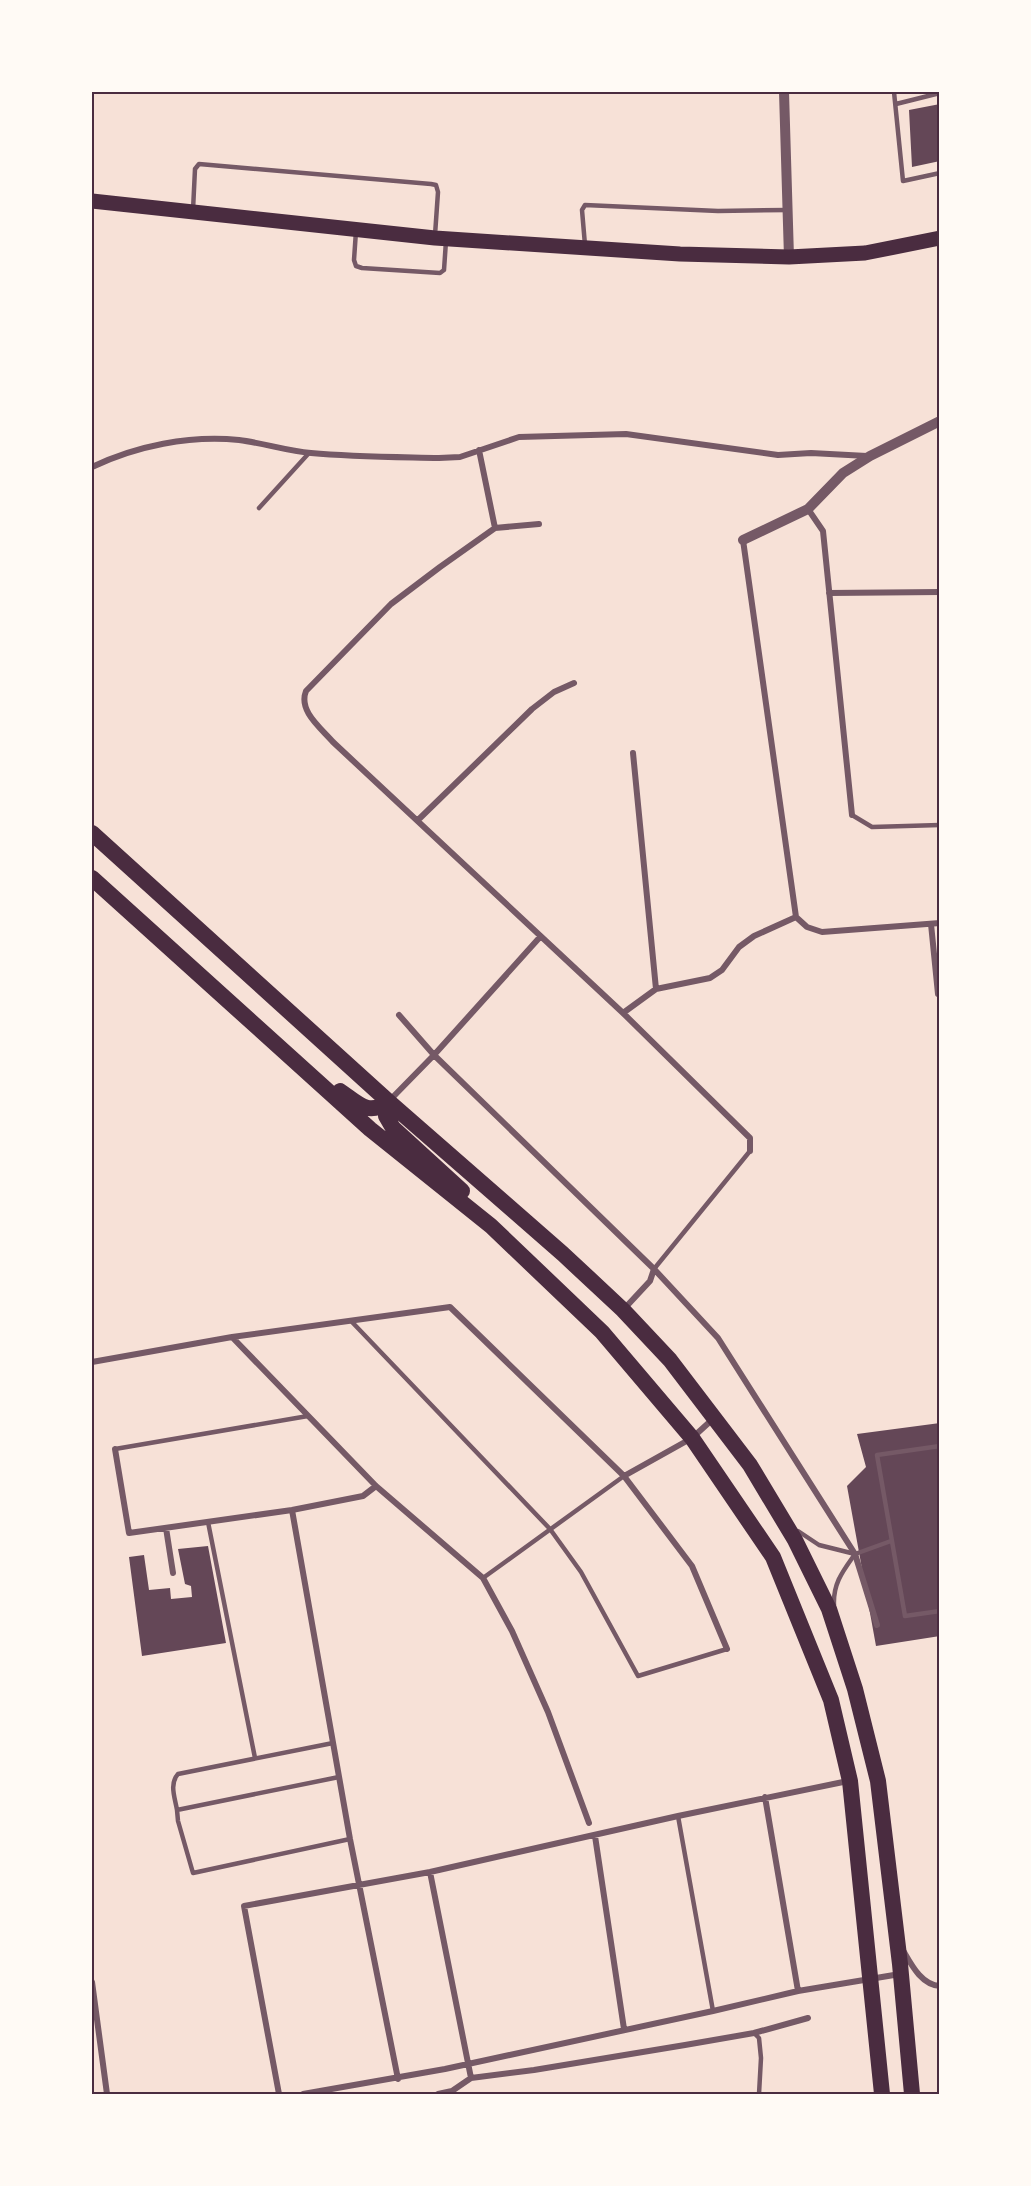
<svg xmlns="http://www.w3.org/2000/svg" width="1031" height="2186" font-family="Lato,sans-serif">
<rect width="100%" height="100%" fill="#f7e1d7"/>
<!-- building -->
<path fill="#644757" d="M940 104V161L912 167 909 110Z
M940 1423V1636L876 1646 847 1486 866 1467 857 1434Z
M208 1546 226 1643 142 1656 129 1557 144 1555 149 1590 170 1588 171 1599 192 1597 191 1586 185 1584 178 1549Z"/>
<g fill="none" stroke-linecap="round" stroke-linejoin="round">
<!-- service -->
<path stroke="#755966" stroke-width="4.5" d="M894 92 903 181 940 173
M896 104 940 93
M193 210 195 169 199 164 431 184 436 185 438 192 435 235
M356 231 354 260 356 266 362 268 440 273 444 270 446 241
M585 245 582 210 585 205 718 211 788 210
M259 508 309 453
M852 815 872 827 940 825
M654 1269 750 1151
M352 1322 550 1529 581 1572 638 1676 727 1649
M940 1446 877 1455 905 1616 940 1611
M115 1449 308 1416
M208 1522 255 1758
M798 1531 819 1545 855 1554 891 1541
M483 1578 624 1476
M834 1605C833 1583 843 1571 855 1554
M339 1777 177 1810 178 1821 193 1873 350 1839
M177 1810C175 1798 169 1784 178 1774L333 1743
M678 1816 713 2011
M754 2033 759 2038 761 2058 759 2094"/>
<!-- minor -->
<path stroke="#755966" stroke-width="6" d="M479 450 495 528
M92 467C136 446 189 435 239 440 263 443 287 451 311 453 353 457 397 457 439 458L460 457 519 437 626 434 778 455 811 453 867 456
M808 509 823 531 852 815
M539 524 495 528 440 567 391 604 306 691C298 711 321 728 333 742L623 1013 750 1138V1151
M743 540 796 917 807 927 822 932 940 923
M829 593 940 592
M633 753 656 989
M418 820 532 709 554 692 574 683
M931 924 938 994
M623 1013 656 989 710 978 722 970 739 947 754 936 796 917
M399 1015 434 1055 654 1269 718 1338 855 1554 877 1625
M390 1100 434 1055 540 937
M624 1309 650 1281 654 1269
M232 1337 450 1307 624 1476 692 1566 727 1649
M92 1362 232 1337 376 1486 483 1578 512 1631 548 1712 589 1823
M115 1449 129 1533 292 1510 363 1496 376 1486
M624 1476 692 1438 714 1418
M292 1510 350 1839 398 2079
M166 1528 173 1573
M765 1797 798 1991
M595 1836 624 2029
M430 1872 471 2078
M904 1952C912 1966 922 1985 940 1986
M92 1982 107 2094
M279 2094 244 1906 430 1872 678 1816 848 1781
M303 2094 445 2069 713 2011 798 1991 900 1974
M438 2094 452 2091 471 2078 534 2070 685 2045 754 2033 808 2018"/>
<!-- tertiary -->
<path stroke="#755966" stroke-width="10" d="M784 92 789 257
M743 540 808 509 843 473 870 456 940 421"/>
<!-- primary -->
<path stroke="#4a2c40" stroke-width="15" d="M92 201 435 238 680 254 789 257 865 253 940 238"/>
<!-- trunk -->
<path stroke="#4a2c40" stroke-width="16" d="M92 833 389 1102 563 1254 623 1310 670 1360 750 1465 795 1540 829 1609 855 1689 878 1781 900 1964 912 2094
M92 878 370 1129 491 1226 602 1332 692 1438 773 1557 831 1700 850 1781 882 2094
M340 1091C359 1104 367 1116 389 1102
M389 1102 386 1116 393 1128 462 1191"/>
</g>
<!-- border -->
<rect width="1031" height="2186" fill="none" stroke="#fffaf5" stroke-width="186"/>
<rect x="93" y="93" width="845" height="2000" fill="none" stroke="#4a2c40" stroke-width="2"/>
</svg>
